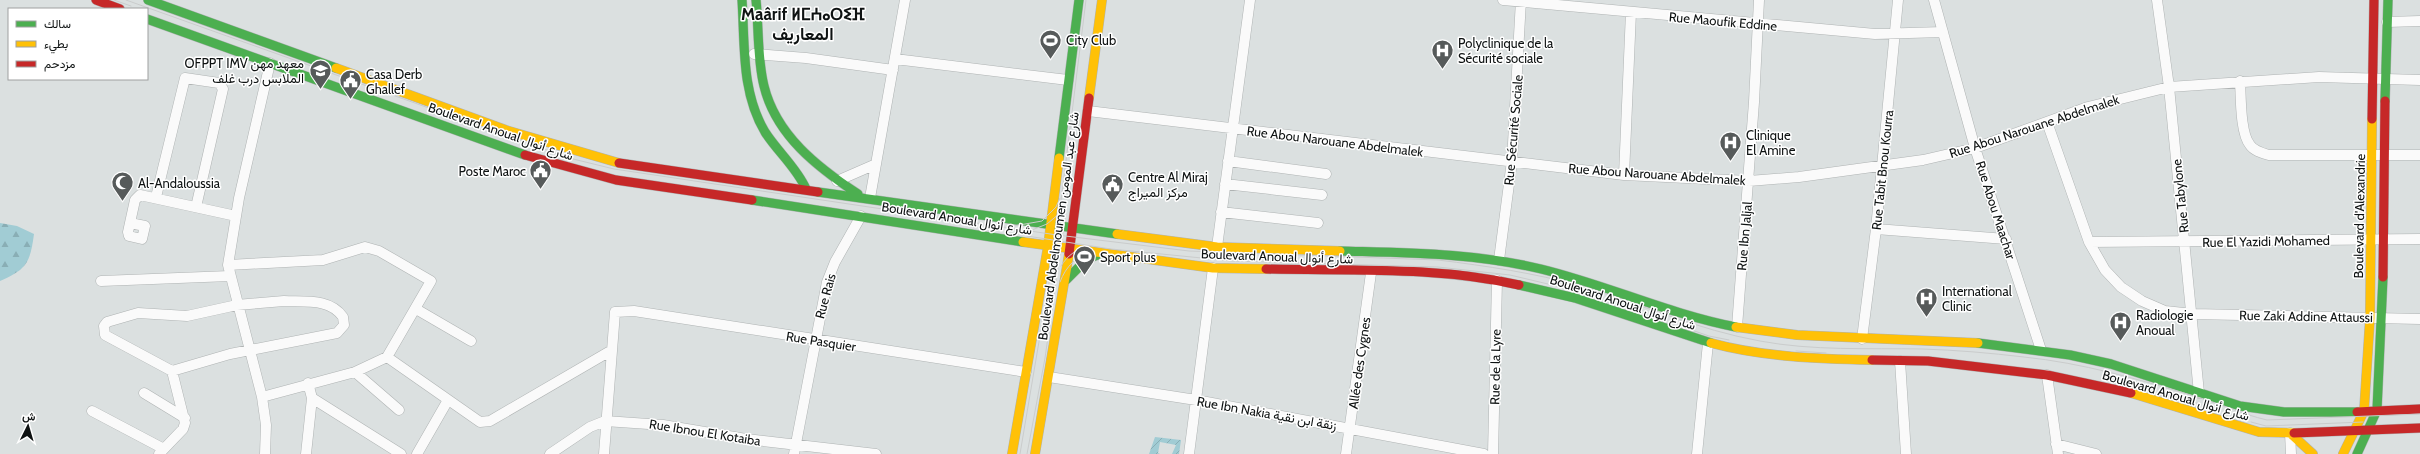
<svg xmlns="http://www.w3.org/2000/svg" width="2420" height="454" font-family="Cabin,Vazirmatn,'Noto Sans Tifinagh',sans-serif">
<defs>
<pattern id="forest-firs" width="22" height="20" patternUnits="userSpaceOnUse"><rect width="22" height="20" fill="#a1ccd4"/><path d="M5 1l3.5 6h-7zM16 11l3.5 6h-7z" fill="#89aeb5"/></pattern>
<pattern id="garden-furrows" width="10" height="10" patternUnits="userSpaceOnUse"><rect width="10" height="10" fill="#a1ccd4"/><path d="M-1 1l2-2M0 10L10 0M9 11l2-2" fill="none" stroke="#89aeb5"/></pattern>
</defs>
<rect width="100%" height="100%" fill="#dbe0e0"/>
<!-- forest -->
<path fill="url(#forest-firs)" d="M0 223 17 226 34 234C30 263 27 269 0 281Z"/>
<!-- garden -->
<path fill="url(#garden-furrows)" d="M1155 437 1181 440 1179 454H1172L1176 445 1160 442 1158 453 1160 454H1149Z"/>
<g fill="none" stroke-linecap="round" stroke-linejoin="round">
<defs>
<path id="street" d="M1503 0 1875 34 1943 32
M1934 0 1975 148 2041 350
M2157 0 2169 87 2199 393
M2387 22 2420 21
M754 54 806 58 893 70
M895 59 1068 80
M2240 81C2241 96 2240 133 2250 145 2254 151 2262 153 2269 155H2420
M1088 111 1624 175 1749 181 1799 177 1923 160 1975 148 2088 107 2169 87 2319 77 2420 80
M2047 122 2089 242 2105 270 2121 287 2142 301 2165 311 2193 314 2420 319
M1228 161 1326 174
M1624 175 1631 12
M837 181 876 164
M1225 184 1322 195
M156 197 185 78 219 83 223 89 196 207
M870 198 905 0
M1221 212 1318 223
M130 223 145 226 142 239 129 236 128 232 135 200 140 195 236 216
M1876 229 2006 239
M2089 242 2420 239
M1217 247 1250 0
M1499 260 1512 161 1521 0
M228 265 323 260 365 247 379 251 431 281 387 357 355 372 262 397
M101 281 230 276
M284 301C305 302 330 298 343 317L344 325 337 333 230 354 172 371 105 335 104 326 107 322 138 313 187 316 237 305Z
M416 309 471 341
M1737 327 1754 102 1759 0
M1862 339 1876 229 1898 0
M387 357 480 422 490 421 612 350
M1900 361 1906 454
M355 372 399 410
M2047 375 2058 454
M1049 377 1196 400 1484 454
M144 393 185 418
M312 398 401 454
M92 411 164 449
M2290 433 2291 454
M2056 444 2096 454
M159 454 183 429 185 423 172 371
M265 454 266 425 262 397 228 265 239 198 270 63
M306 454 312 398 308 383
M417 454 448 400
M550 454 590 427 605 421 663 425 746 439 876 454
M604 454 615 312 634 311 1026 372
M794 454 827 282 835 262 861 216
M1189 454 1213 268
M1346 454 1371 273
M1493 454 1497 280
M1697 454 1708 343"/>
<path id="fast" d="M148 0 336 68
M742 0C745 44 741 92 765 132 777 151 797 168 806 189
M756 0C759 28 757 58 764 86 776 135 817 167 858 194
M147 19 525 155
M2385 101 2388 0
M1059 158 1079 0
M818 192 1117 234
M752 200 1023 242
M1340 251C1408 253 1475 253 1541 269 1607 285 1669 314 1736 327
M1066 280 1087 259 1100 254
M1519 285 1575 298 1711 343
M1978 343 2070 355 2111 364 2240 406 2284 412H2357
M2357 454 2377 410 2383 277"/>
<path id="slow" d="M336 68 506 130 619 163
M1089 98 1102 0
M1117 234 1217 247 1340 251
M1023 242 1213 268 1266 269
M1736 327 1797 335 1978 343
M1711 343C1763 357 1819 359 1872 360
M2131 393 2259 432 2294 433
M2290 433 2313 454
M1012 454 1048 246 1059 158
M1035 454 1069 254
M2343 454 2364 411 2370 318 2372 119"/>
<path id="jam" d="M96 0 120 9
M2372 119 2374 0
M525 155 616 180 752 200
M619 163 818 192
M1069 254 1089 98
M1266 269C1350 271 1437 266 1519 285
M2383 277 2385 101
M1872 360 1928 361 2047 375 2131 393
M2357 412 2420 409
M2294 433 2420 428"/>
</defs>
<!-- street casing -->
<use href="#street" stroke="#afb3b3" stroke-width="11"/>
<!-- fast casing -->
<use href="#fast" stroke="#afb3b3" stroke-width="10"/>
<!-- slow casing -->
<use href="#slow" stroke="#afb3b3" stroke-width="10"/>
<!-- jam casing -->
<use href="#jam" stroke="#afb3b3" stroke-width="10"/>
<!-- street -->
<use href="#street" stroke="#fafafa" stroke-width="10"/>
<!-- fast -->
<use href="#fast" stroke="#4caf50" stroke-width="9"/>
<!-- slow -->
<use href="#slow" stroke="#ffc107" stroke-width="9"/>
<!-- jam -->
<use href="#jam" stroke="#c62828" stroke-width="9"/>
<!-- tram -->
<path stroke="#cacccc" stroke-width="1" d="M114 0 131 6
M126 0 569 158 614 169 1057 235 1189 251 1438 260C1487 266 1534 273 1581 286 1641 304 1698 330 1760 341 1813 351 1868 348 1922 349 1956 350 1990 353 2024 357 2082 363 2138 379 2194 396 2219 403 2241 414 2267 420L2420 414
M1014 226 1042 221 1056 207 1060 198
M1032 230 1047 224 1060 213
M1027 236 1111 249 1232 261 1438 267 1510 275 1569 289
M1061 266C1068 255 1075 250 1088 247
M1060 282C1066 266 1077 255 1094 251
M1683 327 1709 336 1729 340
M1796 351 1826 353
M2175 396 2212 408
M2251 422 2266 426 2363 422
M1020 454 1056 241 1086 0
M1027 454 1045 358 1066 211"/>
</g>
<!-- icons -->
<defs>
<symbol id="stadium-pin" viewBox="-11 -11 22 30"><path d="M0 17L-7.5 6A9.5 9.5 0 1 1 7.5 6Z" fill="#565a5a" stroke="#fff"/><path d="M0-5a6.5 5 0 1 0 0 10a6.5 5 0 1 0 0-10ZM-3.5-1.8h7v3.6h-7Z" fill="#fff"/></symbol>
<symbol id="hospital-pin" viewBox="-11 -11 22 30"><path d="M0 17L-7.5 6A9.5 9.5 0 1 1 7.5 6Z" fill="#565a5a" stroke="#fff"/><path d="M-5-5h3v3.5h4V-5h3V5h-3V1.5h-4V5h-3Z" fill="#fff"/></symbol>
<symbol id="school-pin" viewBox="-11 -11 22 30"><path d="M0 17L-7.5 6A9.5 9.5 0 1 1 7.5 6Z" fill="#565a5a" stroke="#fff"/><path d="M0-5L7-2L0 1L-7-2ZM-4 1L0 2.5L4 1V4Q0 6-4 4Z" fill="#fff"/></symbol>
<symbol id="civic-pin" viewBox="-11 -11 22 30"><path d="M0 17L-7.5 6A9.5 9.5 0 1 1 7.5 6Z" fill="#565a5a" stroke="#fff"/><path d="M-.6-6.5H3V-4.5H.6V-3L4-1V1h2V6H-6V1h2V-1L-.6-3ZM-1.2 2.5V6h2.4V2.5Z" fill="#fff"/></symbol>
<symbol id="mosque-pin" viewBox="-11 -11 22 30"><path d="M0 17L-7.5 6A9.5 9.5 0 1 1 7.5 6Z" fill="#565a5a" stroke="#fff"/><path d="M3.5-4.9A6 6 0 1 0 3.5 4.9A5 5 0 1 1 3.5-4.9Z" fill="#fff"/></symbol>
</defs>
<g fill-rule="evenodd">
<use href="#stadium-pin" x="1038" y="28" width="25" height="34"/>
<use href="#hospital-pin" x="1430" y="38" width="25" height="34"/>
<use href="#school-pin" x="308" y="58" width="25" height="34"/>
<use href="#civic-pin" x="338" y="68" width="25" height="34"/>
<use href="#hospital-pin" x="1718" y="130" width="25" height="34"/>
<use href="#civic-pin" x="528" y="158" width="25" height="34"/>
<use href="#mosque-pin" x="110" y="170" width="25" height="34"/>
<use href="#civic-pin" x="1100" y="172" width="25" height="34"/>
<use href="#stadium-pin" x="1072" y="244" width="25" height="34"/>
<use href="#hospital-pin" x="1914" y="286" width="25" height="34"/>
<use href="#hospital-pin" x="2108" y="310" width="25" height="34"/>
</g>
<g text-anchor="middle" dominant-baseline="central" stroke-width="3" stroke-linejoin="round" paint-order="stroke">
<!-- street labels -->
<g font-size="13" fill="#0e1212" stroke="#fff">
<text transform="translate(1723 21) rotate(5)">Rue Maoufik Eddine</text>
<text transform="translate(2034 126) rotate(-18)">Rue Abou Narouane Abdelmalek</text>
<text transform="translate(1513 130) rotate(-85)">Rue Sécurité Sociale</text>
<text transform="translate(501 131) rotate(19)">Boulevard Anoual شارع أنوال</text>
<text transform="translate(1335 141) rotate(7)">Rue Abou Narouane Abdelmalek</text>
<text transform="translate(1882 170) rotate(-84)">Rue Tabit Bnou Kourra</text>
<text transform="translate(1657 174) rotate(4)">Rue Abou Narouane Abdelmalek</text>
<text transform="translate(2180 196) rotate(-96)">Rue Tabylone</text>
<text transform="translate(1996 210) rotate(72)">Rue Abou Maachar</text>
<text transform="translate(2359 216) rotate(-89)">Boulevard d'Alexandrie</text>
<text transform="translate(957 218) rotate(9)">Boulevard Anoual شارع أنوال</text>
<text transform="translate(1058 226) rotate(-82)">Boulevard Abdelmoumen شارع عبد المومن</text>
<text transform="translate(1744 236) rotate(-85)">Rue Ibn Jaljal</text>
<text transform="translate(2266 241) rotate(-1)">Rue El Yazidi Mohamed</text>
<text transform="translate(1277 256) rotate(2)">Boulevard Anoual شارع أنوال</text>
<text transform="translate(825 296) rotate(-75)">Rue Rais</text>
<text transform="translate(1623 302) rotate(18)">Boulevard Anoual شارع أنوال</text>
<text transform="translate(2306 316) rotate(1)">Rue Zaki Addine Attaussi</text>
<text transform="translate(821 341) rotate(9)">Rue Pasquier</text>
<text transform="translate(1359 363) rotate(-82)">Allée des Cygnes</text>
<text transform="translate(1495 367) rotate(-89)">Rue de la Lyre</text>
<text transform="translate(2176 395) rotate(16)">Boulevard Anoual شارع أنوال</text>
<text transform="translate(1267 413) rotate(10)">Rue Ibn Nakia زنقة ابن نقية</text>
<text transform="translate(705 432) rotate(9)">Rue Ibnou El Kotaiba</text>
</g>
<!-- poi labels -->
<g font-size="13" fill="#0e1212" stroke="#fff" text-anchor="start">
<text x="1066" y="40">City Club</text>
<text x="1458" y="43">Polyclinique de la<tspan x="1458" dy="15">Sécurité sociale</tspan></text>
<text x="304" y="63" text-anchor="end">OFPPT IMV معهد مهن<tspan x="304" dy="15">الملابس درب غلف</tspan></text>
<text x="366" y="74">Casa Derb<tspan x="366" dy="15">Ghallef</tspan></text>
<text x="1746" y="135">Clinique<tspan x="1746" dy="15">El Amine</tspan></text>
<text x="526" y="171" text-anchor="end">Poste Maroc</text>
<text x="1128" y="177">Centre Al Miraj<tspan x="1128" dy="15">مركز الميراج</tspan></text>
<text x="138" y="183">Al-Andaloussia</text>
<text x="1100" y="257">Sport plus</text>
<text x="1942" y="291">International<tspan x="1942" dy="15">Clinic</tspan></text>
<text x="2136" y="315">Radiologie<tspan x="2136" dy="15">Anoual</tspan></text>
</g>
<!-- district labels -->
<g font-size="17" font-weight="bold" fill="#0e1212" stroke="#fff">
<text x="803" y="14">Maârif ⵍⵎⵄⴰⵔⵉⴼ<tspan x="803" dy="20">المعاريف</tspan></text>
</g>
</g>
<!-- legend -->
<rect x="8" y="8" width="140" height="72" fill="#ffffff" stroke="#9fa0a0"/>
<rect x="16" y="21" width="20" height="6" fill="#4caf50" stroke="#9fa0a0"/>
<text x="44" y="28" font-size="12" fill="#0e1212">سالك</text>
<rect x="16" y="41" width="20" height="6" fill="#ffc107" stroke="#9fa0a0"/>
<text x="44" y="48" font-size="12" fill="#0e1212">بطيء</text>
<rect x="16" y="61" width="20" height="6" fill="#c62828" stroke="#9fa0a0"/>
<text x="44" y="68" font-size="12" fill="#0e1212">مزدحم</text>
<!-- north arrow -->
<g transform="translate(28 426) rotate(5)" stroke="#ffffff" stroke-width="3" paint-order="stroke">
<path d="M0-3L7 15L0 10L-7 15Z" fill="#0e1212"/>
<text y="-6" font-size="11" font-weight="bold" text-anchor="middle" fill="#0e1212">ش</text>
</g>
</svg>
